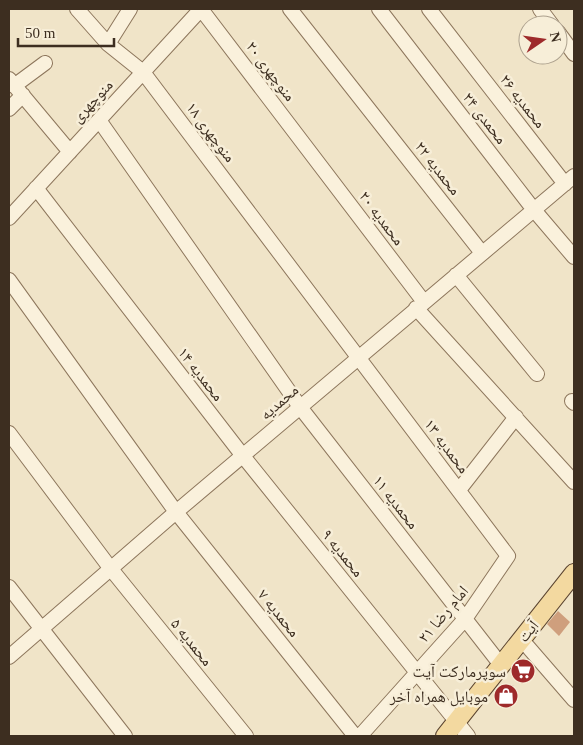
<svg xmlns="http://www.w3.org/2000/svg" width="583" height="745" font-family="'Times New Roman','Noto Naskh Arabic',serif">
<rect width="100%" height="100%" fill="#f0e4c8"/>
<!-- building -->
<path fill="#cf9f7d" d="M558 611 570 622 559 636 547 624Z
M524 658 534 670 522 684 513 672Z
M507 684 518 694 504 708 495 698Z"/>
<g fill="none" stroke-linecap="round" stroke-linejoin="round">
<defs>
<path id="minor" d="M77 9 108 44 143 72 508 556 465 619 360 736
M201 9 424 302
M290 9 482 253
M379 9 534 210 574 257
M429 9 565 184
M540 9 552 25
M558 32 574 54
M108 44 130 9
M9 79 70 152
M14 86 45 63
M9 109 23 95
M99 120 300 407 501 665
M36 188 243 456 468 736
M9 218 201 9
M456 275 537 374
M9 280 176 512 355 736
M416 308 574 482
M572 401 574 403
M9 433 111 569 246 736
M459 490 516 417
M9 587 125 736
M522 640 574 700
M9 657 176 512 574 176"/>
<path id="major" d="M445 736 574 573"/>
</defs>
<!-- minor casing -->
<use href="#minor" stroke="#8d765c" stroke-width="16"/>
<!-- major casing -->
<use href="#major" stroke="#5b4430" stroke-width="20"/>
<!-- minor -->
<use href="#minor" stroke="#faf1dc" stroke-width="14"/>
<!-- major -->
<use href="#major" stroke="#f3d9a0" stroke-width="18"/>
</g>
<!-- icons -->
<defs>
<symbol id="supermarket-disc" viewBox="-11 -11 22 22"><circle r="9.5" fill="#9e2a2b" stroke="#f7eed8"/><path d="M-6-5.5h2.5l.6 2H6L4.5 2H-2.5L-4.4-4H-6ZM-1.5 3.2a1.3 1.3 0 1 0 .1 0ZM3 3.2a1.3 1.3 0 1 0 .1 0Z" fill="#fff"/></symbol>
<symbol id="shop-disc" viewBox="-11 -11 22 22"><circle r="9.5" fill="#9e2a2b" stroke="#f7eed8"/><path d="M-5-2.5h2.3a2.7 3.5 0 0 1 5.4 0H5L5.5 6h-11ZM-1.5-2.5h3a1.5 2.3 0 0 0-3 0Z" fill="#fff"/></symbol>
</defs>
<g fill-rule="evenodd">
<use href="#supermarket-disc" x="509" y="657" width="28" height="28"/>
<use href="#shop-disc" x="492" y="682" width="28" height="28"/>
</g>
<g text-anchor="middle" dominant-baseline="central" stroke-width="5" stroke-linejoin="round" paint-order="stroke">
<!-- street labels -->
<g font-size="16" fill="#3d2e20" stroke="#f7eed8">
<text transform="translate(271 71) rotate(53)">منوچهری ۲۰</text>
<text transform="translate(92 101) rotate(-47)">منوچهری</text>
<text transform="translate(523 101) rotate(52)">محمدیه ۲۶</text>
<text transform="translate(485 118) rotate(52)">محمدی ۲۴</text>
<text transform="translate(211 132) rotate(53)">منوچهری ۱۸</text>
<text transform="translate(438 168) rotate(52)">محمدیه ۲۲</text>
<text transform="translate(382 218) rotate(53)">محمدیه ۲۰</text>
<text transform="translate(201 374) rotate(52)">محمدیه ۱۴</text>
<text transform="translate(279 402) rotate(-41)">محمدیه</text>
<text transform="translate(447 446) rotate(53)">محمدیه ۱۳</text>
<text transform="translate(396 502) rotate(52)">محمدیه ۱۱</text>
<text transform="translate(343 553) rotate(51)">محمدیه ۹</text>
<text transform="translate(279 613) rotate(51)">محمدیه ۷</text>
<text transform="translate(443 614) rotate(-50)">امام رضا ۲۱</text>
<text transform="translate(528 631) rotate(-51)">آیت</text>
<text transform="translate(192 642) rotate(51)">محمدیه ۵</text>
</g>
<!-- poi labels -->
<g font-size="16" fill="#3d2e20" stroke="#f7eed8" text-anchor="end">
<text x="506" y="671">سوپرمارکت آیت</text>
<text x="488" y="696">موبایل همراه آخر</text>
</g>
</g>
<!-- border -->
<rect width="583" height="745" fill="none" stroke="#3d2e20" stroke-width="20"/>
<!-- north arrow -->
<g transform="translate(543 40) rotate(77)"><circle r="24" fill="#f7eed8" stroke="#ada18e"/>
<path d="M0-4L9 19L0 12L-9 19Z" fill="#9e2a2b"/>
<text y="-8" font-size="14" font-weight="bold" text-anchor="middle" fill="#3d2e20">N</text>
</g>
<!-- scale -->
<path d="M18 38v8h96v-8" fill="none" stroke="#3d2e20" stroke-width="2.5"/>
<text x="25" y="38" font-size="15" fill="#3d2e20" stroke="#f7eed8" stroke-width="4" paint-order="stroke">50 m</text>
</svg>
